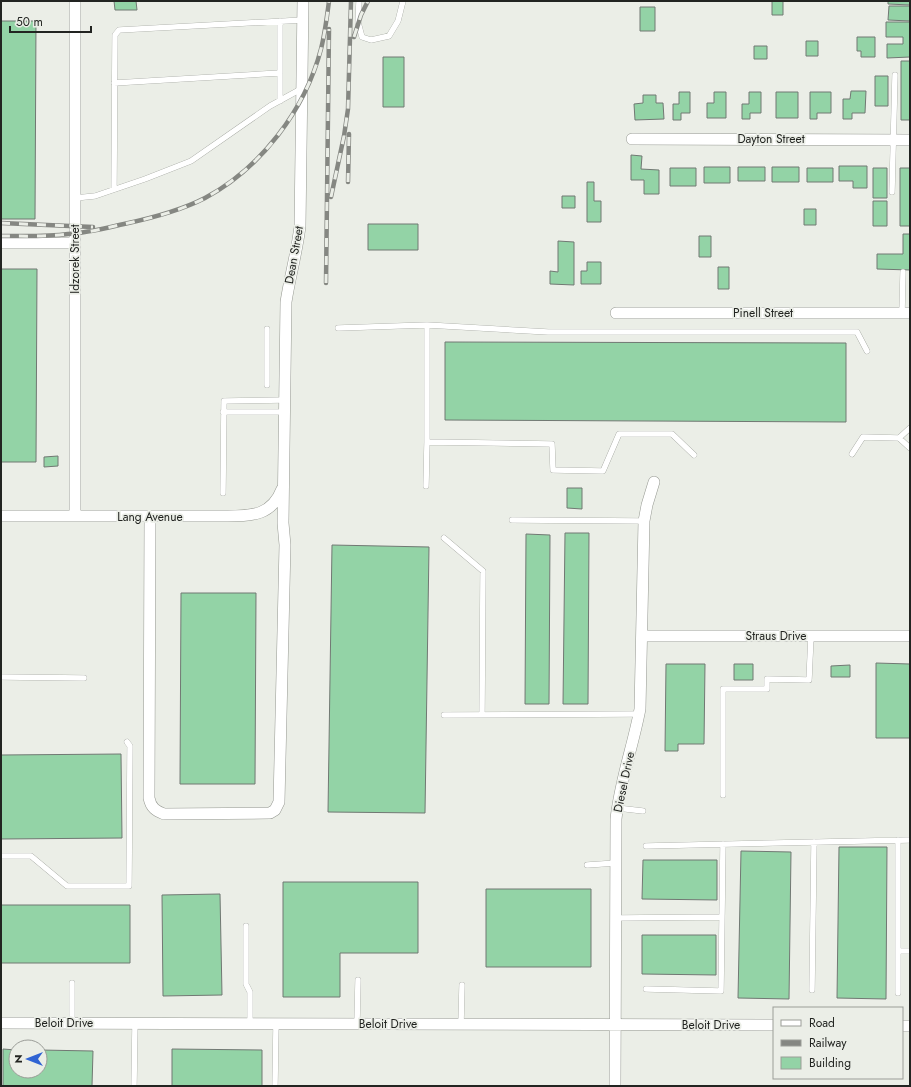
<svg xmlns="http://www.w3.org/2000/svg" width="911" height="1087" font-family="Jost,sans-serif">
<rect width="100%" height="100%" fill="#ebeee7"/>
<!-- building -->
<path fill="#93d3a6" stroke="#717873" d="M114 1H136L137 10H115Z
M772 1H783V15H772Z
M888 1H910V5L888 4Z
M889 6H910V21L888 20Z
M640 7H655V31H640Z
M1 21H36L35 219H1Z
M886 22H910V57L887 58V44H903V37H886Z
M857 37H875V57H861V51H857Z
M806 41H818V56H806Z
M754 46H767V59H754Z
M383 57H404V107H383Z
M901 61H910V120H901Z
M875 76H888V106H875Z
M851 91H866L865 113H852V119H843V99H850Z
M679 92H690V113H681V120H673V104H679Z
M714 92H726V118H707V103H714Z
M749 92H761V113H750V119H742V104H749Z
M776 92H798V118H776Z
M810 92H831V113H817V119H810Z
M643 95H656V103H663L664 119 635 120 634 104 643 103Z
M631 155 642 156 641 169 659 170V194H644V180H631Z
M839 166H867V188H853V181H839Z
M704 167H730V183H704Z
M738 167H765V181H738Z
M772 167H799V182H772Z
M670 168H696V186H670Z
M807 168H833V182H807Z
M873 168H887V198H873Z
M900 168H910V226H900Z
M587 182H594V201H601V222H587Z
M562 196H575V208H562Z
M873 201H887V226H873Z
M804 209H816V225H804Z
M368 224H418V250H368Z
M903 234H910V270L877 269V254H903Z
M699 236H711V257H699Z
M558 241 574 242V285L550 284V271L558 272Z
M587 262H601V284H581V271H587Z
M718 267H729V289H718Z
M1 269H37L36 462H1Z
M445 342 846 343V422L445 420Z
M58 456V466L44 467V457Z
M567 488H582V509L567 508Z
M565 533H589L588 704H563Z
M526 534 550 535 549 704H525Z
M332 545 429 547 425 813 328 812Z
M181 593H256L255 784H180Z
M876 663 910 664V738H876Z
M666 664H705L704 744H678V751H665Z
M734 664H753V680H734Z
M850 665V677H831V666Z
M121 754 122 838 1 839V755Z
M839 847H887L886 999 837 998Z
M741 851 791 852 789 999 738 998Z
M643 860H717V900L642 899Z
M283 882H418V953H340V997H283Z
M486 889H591V967H486Z
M220 894 222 995 163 996 162 895Z
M1 905H130V963H1Z
M642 935H716V975L642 974Z
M3 1049 16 1050V1071H40V1050L93 1051 92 1086H3Z
M172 1049 262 1050V1086H172Z"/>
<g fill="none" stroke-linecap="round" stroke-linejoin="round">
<defs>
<path id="lane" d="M359 1 358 22 362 37 371 40 389 36 398 21 403 1
M114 83 280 73
M280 101V21
M114 189 115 35 119 30 303 20
M892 192 895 75
M75 198 95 196 145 179 191 161 270 106 301 89
M902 313 903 272
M338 328 427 325 548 332H857L867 351
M267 329V385
M223 412H285
M899 438 910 448
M427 442 552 444 553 470 603 471 619 434H672L694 455
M852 454 863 437 899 438 910 428
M426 486 427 442V325
M223 493 224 401 285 400
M512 520 644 521
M444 538 483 571 482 715
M1 677 84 678
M444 715 639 714
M723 795V689H767V679L809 680 811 636
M617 808 643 811
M646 846 910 840
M1 856H31L67 886H129L130 746 127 742
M587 865 616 863
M616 918 722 917
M246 926V984L250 992V1024
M898 951H910
M646 989 721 991 723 844
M812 990 814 842
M898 993V840
M72 1023V983
M357 1024 358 980
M461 1024 462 985
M134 1086 135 1023
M275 1086 276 1024"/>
<path id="street" d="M632 139 910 140
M1 243H74
M616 313H910
M1 516H228C253 516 272 515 282 489
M75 516V1
M150 517 149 798C151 808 156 811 164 814L270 813 275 810 279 802 285 545 283 523 286 302C290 276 297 252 300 226L303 1
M642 636H910
M1 1023 774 1025
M902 1026H910
M615 1086 616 819C620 781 633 746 640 709L644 521 647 505 654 482"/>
</defs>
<!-- lane casing -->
<use href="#lane" stroke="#959891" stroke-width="6"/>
<!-- street casing -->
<use href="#street" stroke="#959891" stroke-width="12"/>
<!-- lane -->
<use href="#lane" stroke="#fff" stroke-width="5.5"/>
<!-- street -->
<use href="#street" stroke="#fff" stroke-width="11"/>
<defs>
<path id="rail" d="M354 37 361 15 368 1
M348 182 349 134
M331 197 344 136 348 109 351 1
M1 223 93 227
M1 236C23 236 46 237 68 234 87 233 106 228 124 224 152 218 180 211 205 198 261 168 305 110 321 49 325 33 327 17 329 1
M326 283 329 29"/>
</defs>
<!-- rail casing -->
<use href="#rail" stroke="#858782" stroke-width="4.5"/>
<!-- rail -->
<use href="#rail" stroke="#ebeee7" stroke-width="3" stroke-dasharray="9" stroke-linecap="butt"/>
</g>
<g text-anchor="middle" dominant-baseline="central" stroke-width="3.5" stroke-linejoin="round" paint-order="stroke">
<!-- street labels -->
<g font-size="12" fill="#222421" stroke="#ebeee7">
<text x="771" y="139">Dayton Street</text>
<text transform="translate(294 255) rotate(-80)">Dean Street</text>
<text transform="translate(75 259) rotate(-90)">Idzorek Street</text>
<text x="763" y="313">Pinell Street</text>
<text x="150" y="517">Lang Avenue</text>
<text x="776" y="636">Straus Drive</text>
<text transform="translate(624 782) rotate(-78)">Diesel Drive</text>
<text x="64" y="1023">Beloit Drive</text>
<text x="388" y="1024">Beloit Drive</text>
<text x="711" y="1025">Beloit Drive</text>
</g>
</g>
<!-- border -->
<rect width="911" height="1087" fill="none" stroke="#222421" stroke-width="4"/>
<!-- legend -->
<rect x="773" y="1007" width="130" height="72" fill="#ebeee7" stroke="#9b9d98"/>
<rect x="781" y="1020" width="20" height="6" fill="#ffffff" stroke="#9b9d98"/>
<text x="809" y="1027" font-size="12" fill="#222421">Road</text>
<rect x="781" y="1040" width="20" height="6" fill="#858782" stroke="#9b9d98"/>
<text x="809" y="1047" font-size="12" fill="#222421">Railway</text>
<rect x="781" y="1057" width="20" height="12" fill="#93d3a6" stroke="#9b9d98"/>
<text x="809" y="1067" font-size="12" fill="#222421">Building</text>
<!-- north arrow -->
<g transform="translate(28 1059) rotate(270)"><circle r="19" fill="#ebeee7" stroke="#9b9d98"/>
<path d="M0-3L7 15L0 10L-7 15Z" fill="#3064d3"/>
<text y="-6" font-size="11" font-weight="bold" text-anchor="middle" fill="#222421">N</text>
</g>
<!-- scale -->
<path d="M10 26v6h81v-6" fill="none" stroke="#222421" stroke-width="2"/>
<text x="16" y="26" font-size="12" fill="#222421" stroke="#ebeee7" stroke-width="3" paint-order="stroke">50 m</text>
</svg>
